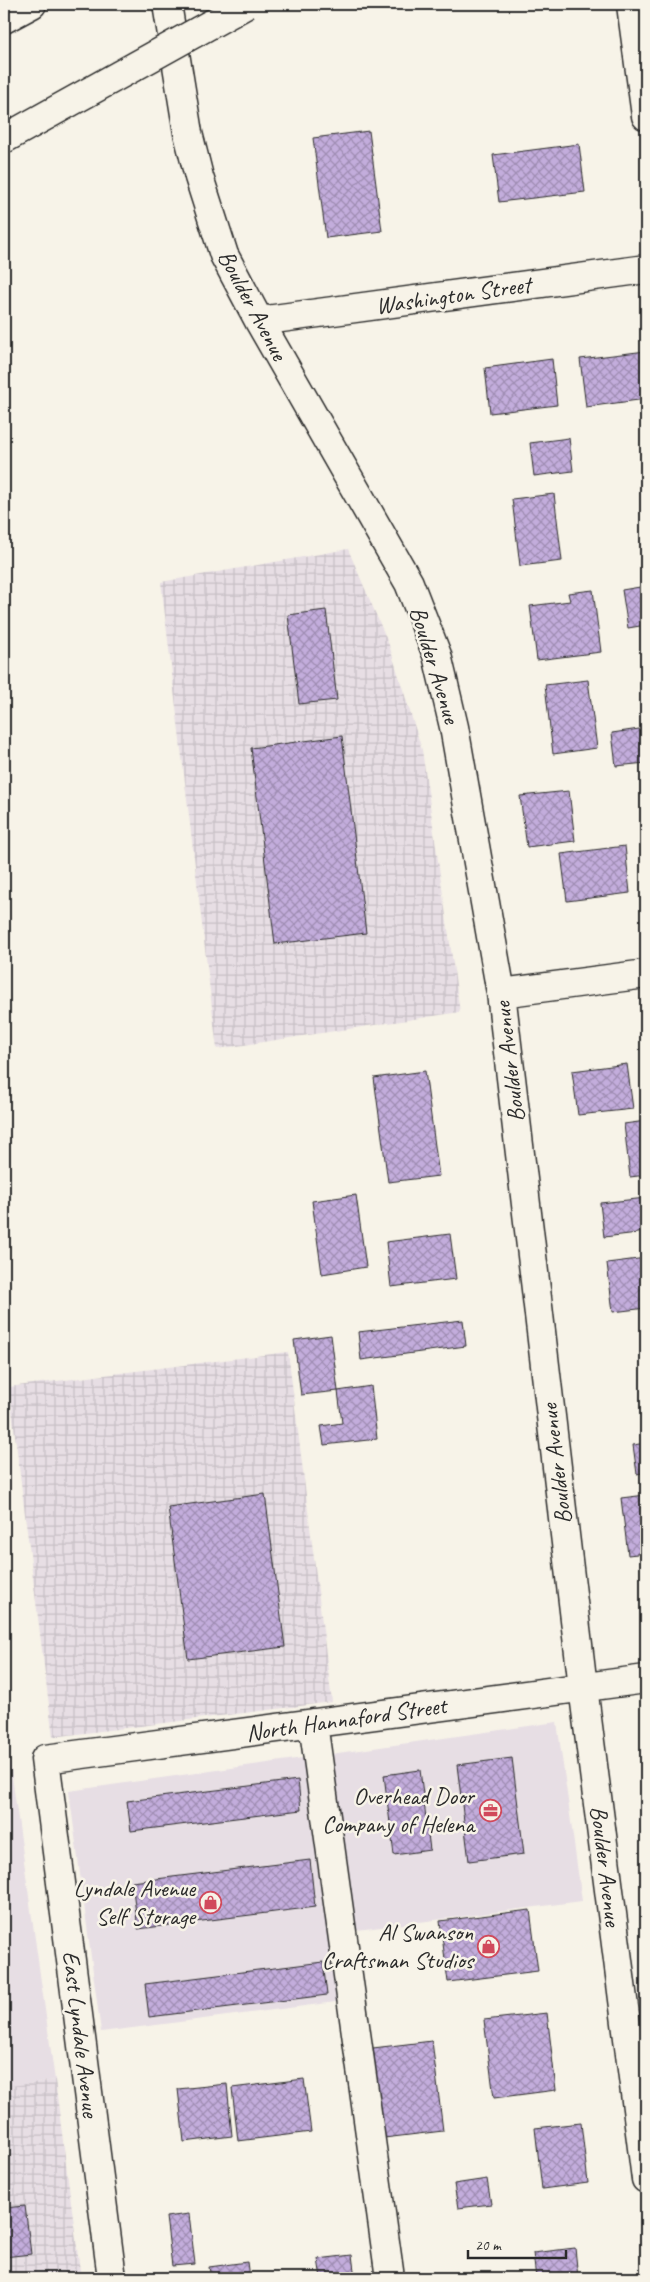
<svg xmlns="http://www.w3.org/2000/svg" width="650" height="2282" font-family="Caveat,sans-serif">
<defs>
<pattern id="industrial-grid" width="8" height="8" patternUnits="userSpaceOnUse" patternTransform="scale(1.25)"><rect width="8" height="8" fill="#e7dee4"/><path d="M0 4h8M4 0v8" fill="none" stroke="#c6bfc4"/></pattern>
<pattern id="building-cross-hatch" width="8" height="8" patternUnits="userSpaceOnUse" patternTransform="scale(1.25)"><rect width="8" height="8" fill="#c3addc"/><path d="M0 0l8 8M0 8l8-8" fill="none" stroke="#9f8db3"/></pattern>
</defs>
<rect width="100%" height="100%" fill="#f7f3e8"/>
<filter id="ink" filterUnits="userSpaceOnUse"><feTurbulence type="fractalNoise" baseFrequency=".02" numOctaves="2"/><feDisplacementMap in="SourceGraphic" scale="10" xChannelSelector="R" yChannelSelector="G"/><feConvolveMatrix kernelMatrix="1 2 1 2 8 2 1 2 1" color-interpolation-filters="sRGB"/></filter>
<g filter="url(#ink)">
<!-- built -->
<path fill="#e7dee4" d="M557 1722 582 1901 342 1932 351 2000 101 2032 69 1791Z
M4 1741H7L55 2080 4 2088Z"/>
<!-- industrial -->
<path fill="url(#industrial-grid)" d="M348 549 389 645 422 750 460 1012 217 1049 161 582Z
M288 1352 332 1702 53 1737 9 1387Z
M55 2080 81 2278H4V2087Z"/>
<!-- building -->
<path fill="url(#building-cross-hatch)" stroke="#2b2b2b" d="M369 131 382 231 326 238 313 138Z
M579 144 585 192 499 202 493 155Z
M646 351V399L586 407 580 359Z
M552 359 557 405 490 413 485 368Z
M569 438 573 471 534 476 530 443Z
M554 494 562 561 520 566 512 499Z
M646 586V625L628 628 622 590Z
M593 590 601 652 537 660 530 606 570 601 568 593Z
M326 610 337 700 299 704 288 615Z
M588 680 597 748 553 754 545 685Z
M646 728V763L616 766 612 733Z
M342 736 366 933 275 944 251 748Z
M569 791 575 841 527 847 520 796Z
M625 846 630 893 567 901 561 854Z
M627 1064 633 1109 578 1115 572 1071Z
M425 1071 439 1176 388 1182 374 1078Z
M646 1121V1175L630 1177 624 1124Z
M356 1195 366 1267 322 1274 312 1201Z
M646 1198V1232L604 1237 600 1203Z
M450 1234 456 1279 391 1287 386 1242Z
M646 1258V1308L613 1312 607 1263Z
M463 1320 466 1346 361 1360 358 1332Z
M331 1335 338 1391 301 1395 294 1340Z
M371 1386 377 1439 324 1445 321 1426 342 1423 338 1391Z
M646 1443V1472L637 1474 633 1445Z
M265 1494 285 1647 188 1659 168 1507Z
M646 1495V1553L628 1555 621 1498Z
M512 1758 524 1854 469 1861 457 1765Z
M420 1770 430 1850 394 1855 384 1775Z
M298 1780 301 1810 131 1831 127 1801Z
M310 1860 315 1907 138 1929 132 1882Z
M530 1910 538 1971 448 1982 440 1921Z
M323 1962 327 1995 149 2017 145 1984Z
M547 2013 556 2090 494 2098 484 2020Z
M432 2041 443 2131 384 2138 373 2048Z
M304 2079 311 2132 238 2141 232 2088Z
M227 2084 232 2136 184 2142 178 2089Z
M581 2123 588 2183 542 2189 535 2128Z
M487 2179 491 2204 458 2208 454 2184Z
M25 2206 31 2254 4 2257V2208Z
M189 2214 195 2264 172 2266 166 2217Z
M575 2248 578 2278H536L533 2253Z
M352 2255 355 2278H321L318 2259Z
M247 2262 249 2278H211L209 2267Z"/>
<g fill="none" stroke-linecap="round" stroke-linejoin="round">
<defs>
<path id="minor" d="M167 4 188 133 199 177 224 255 259 321 409 583 437 655 454 727 501 993 583 1687 646 2179
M631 5 646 116
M259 321 646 269
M501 993 646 974
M313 1723 390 2278
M112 2278 45 1759 646 1679"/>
<path id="highway" d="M4 19 32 4"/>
</defs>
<!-- minor casing -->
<use href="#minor" stroke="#2b2b2b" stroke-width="31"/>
<!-- highway casing -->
<use href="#highway" stroke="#2b2b2b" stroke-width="31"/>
<!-- minor -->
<use href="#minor" stroke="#f7f3e8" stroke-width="28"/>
<!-- highway -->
<use href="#highway" stroke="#f7f3e8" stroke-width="28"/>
<defs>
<path id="highway-bridge" d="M4 139 247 4"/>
</defs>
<!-- highway-bridge casing -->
<use href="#highway-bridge" stroke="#2b2b2b" stroke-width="31" stroke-linecap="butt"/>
<!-- highway-bridge -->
<use href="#highway-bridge" stroke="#f7f3e8" stroke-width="28"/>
</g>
</g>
<!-- icons -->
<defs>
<symbol id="office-ring" viewBox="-11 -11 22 22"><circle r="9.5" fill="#f7f3e8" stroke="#d1495b" stroke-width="1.5"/><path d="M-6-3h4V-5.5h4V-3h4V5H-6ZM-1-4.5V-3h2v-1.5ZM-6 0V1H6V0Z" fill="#d1495b"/></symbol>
<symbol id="shop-ring" viewBox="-11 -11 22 22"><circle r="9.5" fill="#f7f3e8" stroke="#d1495b" stroke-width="1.5"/><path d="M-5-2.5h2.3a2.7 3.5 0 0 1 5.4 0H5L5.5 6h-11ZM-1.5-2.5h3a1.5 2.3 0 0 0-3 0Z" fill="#d1495b"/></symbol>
</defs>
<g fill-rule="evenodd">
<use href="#office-ring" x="478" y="1798" width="25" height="25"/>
<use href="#shop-ring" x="198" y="1890" width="25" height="25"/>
<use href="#shop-ring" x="476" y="1934" width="25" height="25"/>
</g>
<g text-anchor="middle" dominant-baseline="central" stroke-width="5" stroke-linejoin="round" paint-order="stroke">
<!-- street labels -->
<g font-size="24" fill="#2b2b2b" stroke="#f7f3e8">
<text transform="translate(453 295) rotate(-8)">Washington Street</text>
<text transform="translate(253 305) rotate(62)">Boulder Avenue</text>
<text transform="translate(435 665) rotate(73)">Boulder Avenue</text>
<text transform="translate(509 1062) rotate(-97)">Boulder Avenue</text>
<text transform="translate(556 1464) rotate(-97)">Boulder Avenue</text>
<text transform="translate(346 1719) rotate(-8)">North Hannaford Street</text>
<text transform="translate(606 1866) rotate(83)">Boulder Avenue</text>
<text transform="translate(81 2034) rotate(83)">East Lyndale Avenue</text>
</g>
<!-- poi labels -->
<g font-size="24" fill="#2b2b2b" stroke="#f7f3e8" text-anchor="end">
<text x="474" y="1796">Overhead Door<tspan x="474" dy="28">Company of Helena</tspan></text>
<text x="195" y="1888">Lyndale Avenue<tspan x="195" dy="28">Self Storage</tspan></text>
<text x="473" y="1932">Al Swanson<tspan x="473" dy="28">Craftsman Studios</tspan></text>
</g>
</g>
<!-- margin -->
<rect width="650" height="2282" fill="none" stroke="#f7f3e8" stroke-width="20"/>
<rect x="10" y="10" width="630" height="2262" fill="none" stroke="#2b2b2b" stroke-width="2" filter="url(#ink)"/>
<!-- scale -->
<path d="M468 2250v8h98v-8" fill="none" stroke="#2b2b2b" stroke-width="2.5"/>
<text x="475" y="2250" font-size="15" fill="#2b2b2b" stroke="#f7f3e8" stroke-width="4" paint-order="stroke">20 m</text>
</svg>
